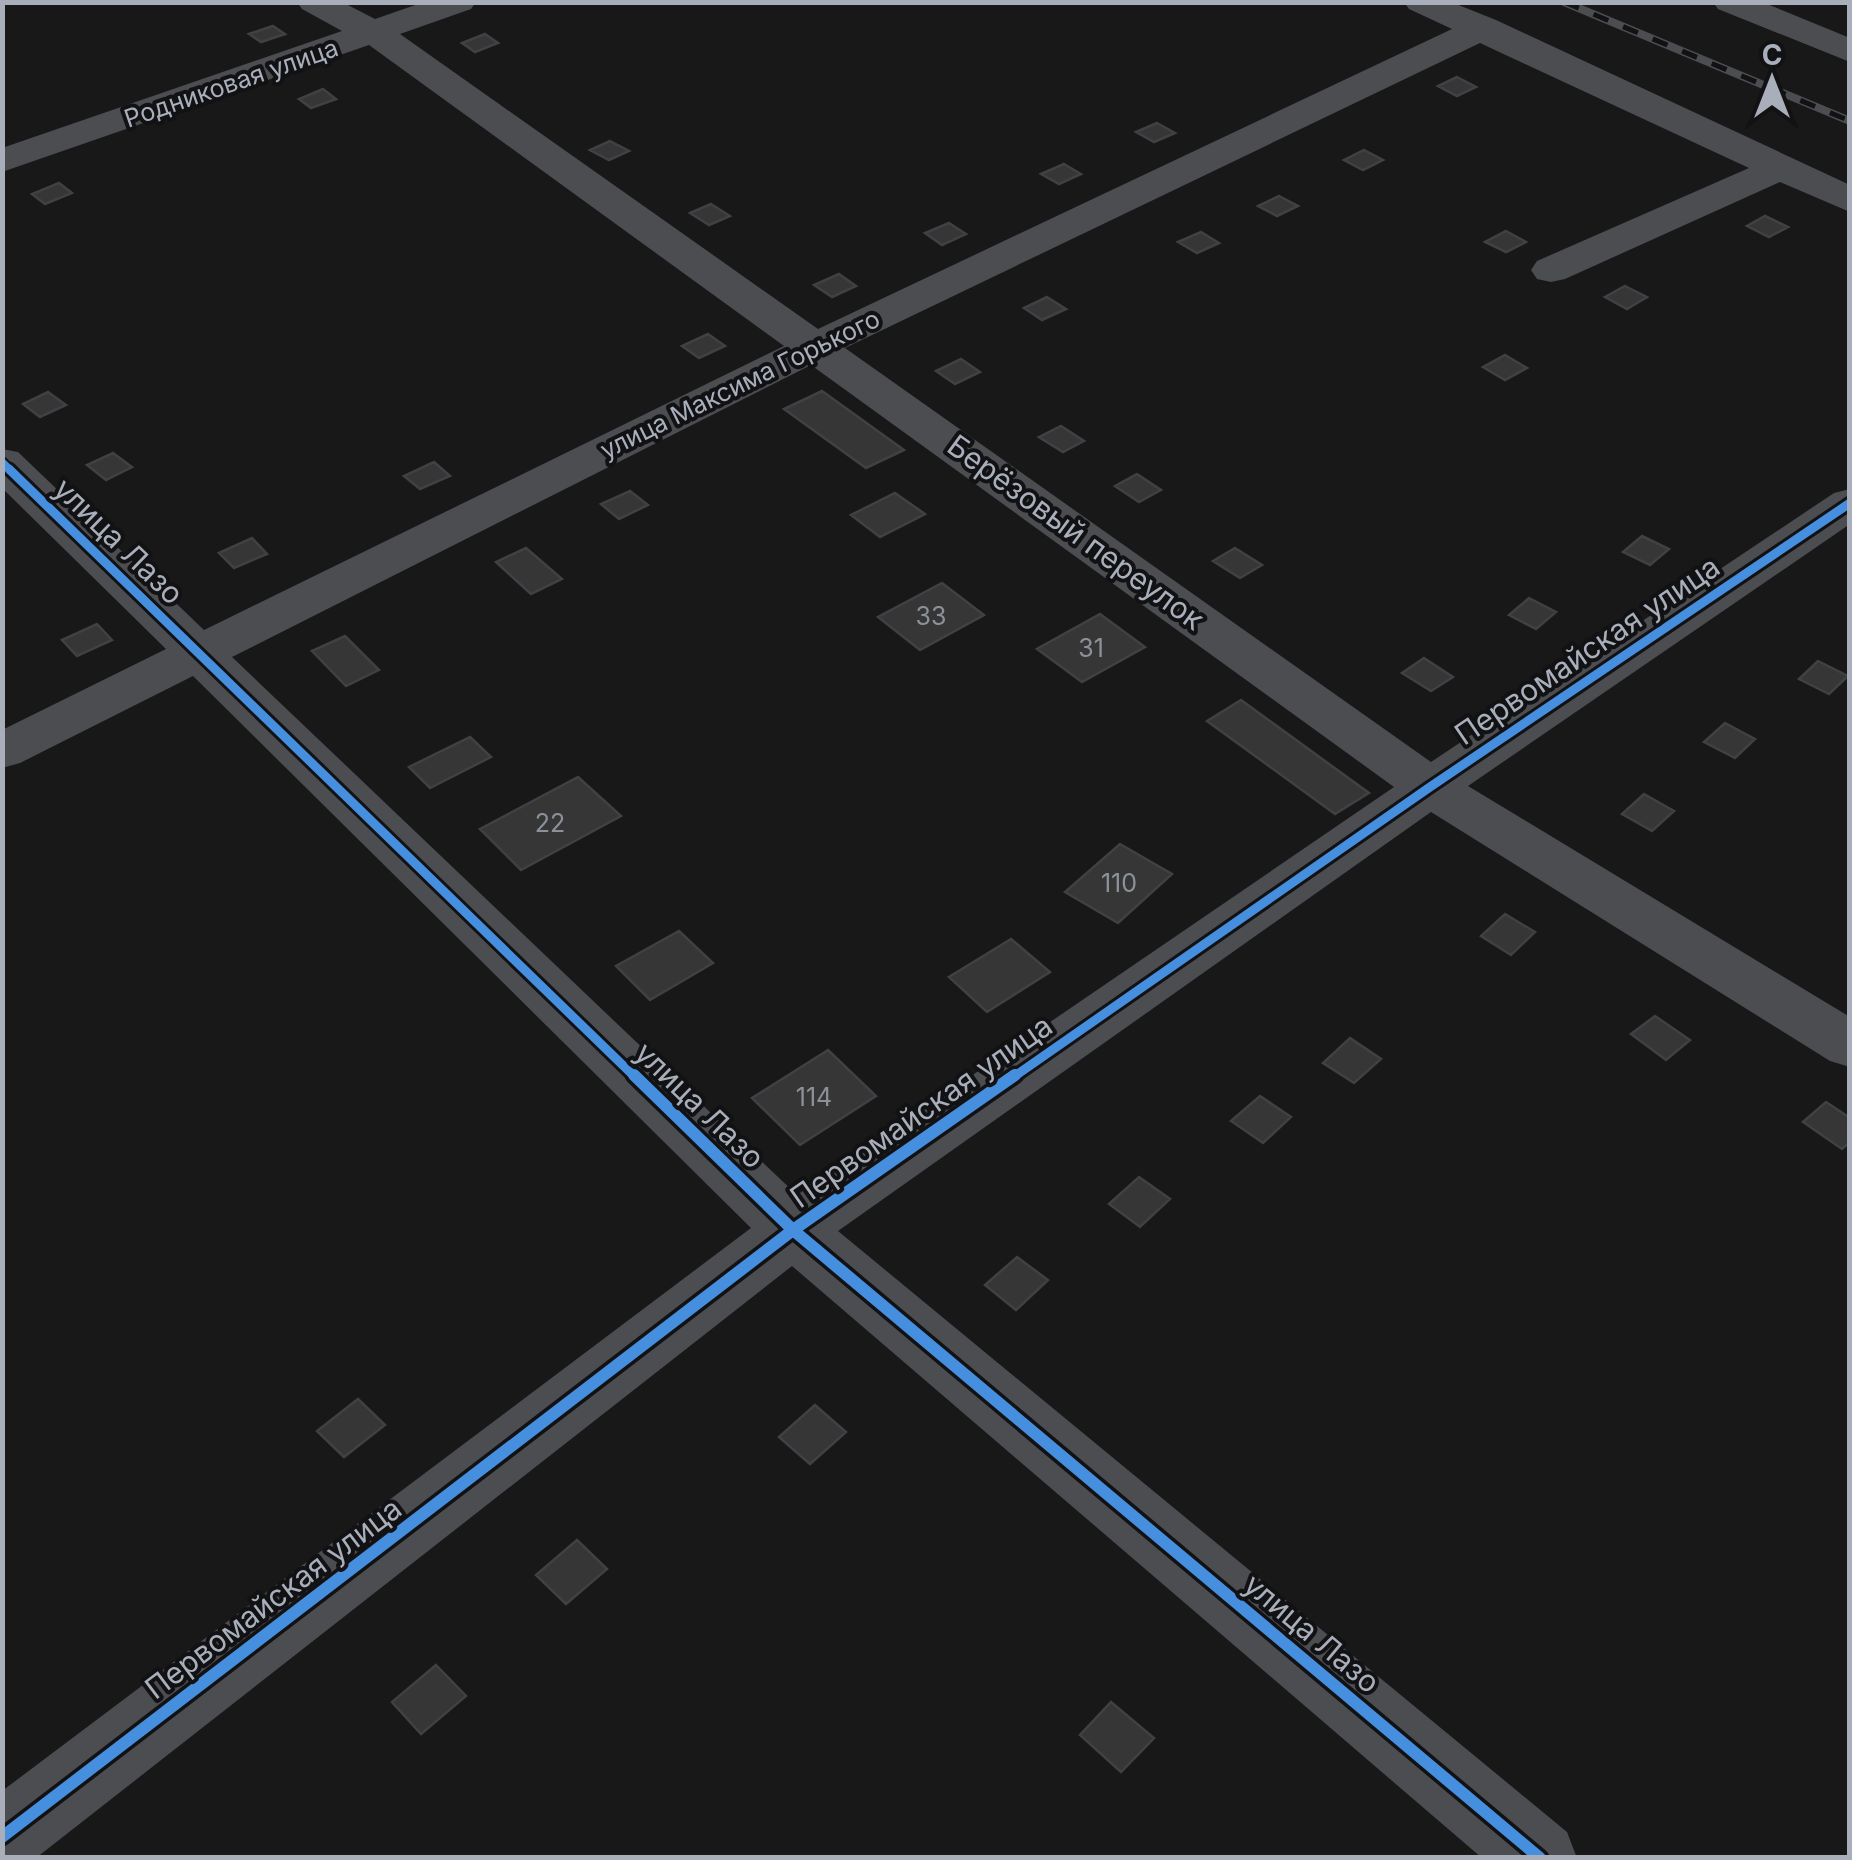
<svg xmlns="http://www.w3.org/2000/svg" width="1852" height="1860" font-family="Inter,sans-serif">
<rect width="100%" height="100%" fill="#181818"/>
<!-- building -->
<path fill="#363637" stroke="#404144" stroke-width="2.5" d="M273 26 285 34 261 42 249 34Z
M485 34 498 43 475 52 462 43Z
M1457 77 1476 87 1457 96 1438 86Z
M323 89 336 99 311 108 299 99Z
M1157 123 1175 133 1154 142 1136 132Z
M610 141 629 151 609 160 590 150Z
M1364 150 1383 160 1363 170 1344 160Z
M1064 164 1081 174 1059 184 1041 174Z
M59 183 72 193 45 204 32 194Z
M1279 196 1298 206 1277 216 1258 206Z
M711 204 730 216 709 225 690 213Z
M1765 216 1788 227 1769 237 1747 226Z
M949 223 966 234 942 245 925 233Z
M1506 231 1526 242 1506 252 1485 242Z
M1201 232 1219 243 1197 253 1178 242Z
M839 274 856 286 832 297 814 285Z
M1625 286 1647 297 1627 309 1605 297Z
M1047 297 1066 309 1042 320 1024 308Z
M708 334 725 346 699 358 682 346Z
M1505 355 1527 368 1505 380 1483 367Z
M961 359 980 372 955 384 936 371Z
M822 391 904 450 866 468 784 409Z
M48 392 66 405 40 417 23 404Z
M1061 426 1084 441 1063 452 1039 437Z
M113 453 132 467 106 480 87 465Z
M434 462 450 476 420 489 404 476Z
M1137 474 1161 490 1139 502 1115 486Z
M630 491 648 505 619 519 601 504Z
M895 493 925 514 880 537 851 515Z
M1642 536 1669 549 1650 565 1623 552Z
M252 538 267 554 234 568 219 553Z
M526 548 562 579 531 594 496 562Z
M1235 548 1262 565 1240 578 1213 561Z
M942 583 984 615 920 650 878 617Z
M1529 598 1556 612 1536 629 1509 615Z
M1100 614 1145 647 1082 682 1037 649Z
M97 624 112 640 77 656 62 640Z
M345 636 379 670 346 686 312 651Z
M1424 658 1453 677 1431 691 1402 673Z
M1818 661 1848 676 1829 694 1799 679Z
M1241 700 1369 793 1335 814 1207 721Z
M1725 723 1755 739 1735 758 1704 742Z
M470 737 491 757 430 788 409 767Z
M578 777 621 816 521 870 480 829Z
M1644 794 1674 811 1652 831 1622 814Z
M1120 844 1172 874 1118 923 1065 892Z
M1505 914 1535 932 1511 955 1481 936Z
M679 931 713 963 650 1000 616 966Z
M1011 939 1050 972 987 1012 949 977Z
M1655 1016 1690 1040 1666 1060 1631 1034Z
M1350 1038 1381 1059 1354 1083 1323 1063Z
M828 1050 876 1096 800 1145 752 1098Z
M1260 1096 1291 1117 1263 1143 1231 1121Z
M1826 1102 1850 1118V1142L1842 1149 1803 1122Z
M1139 1177 1170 1199 1140 1227 1109 1204Z
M1017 1257 1048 1280 1016 1310 985 1285Z
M358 1399 385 1425 344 1457 317 1431Z
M815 1405 846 1432 810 1464 779 1437Z
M577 1540 607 1569 566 1604 536 1575Z
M436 1665 466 1696 421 1734 392 1702Z
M1111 1702 1154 1738 1121 1772 1080 1735Z"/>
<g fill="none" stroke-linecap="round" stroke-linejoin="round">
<!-- minor -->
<path fill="#4b4d51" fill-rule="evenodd" d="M297 2H342L375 19 424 2H476L471 9 400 34 818 329 1452 29 1409 9 1404 2H1451L1496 20 1850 185V212L1780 182 1565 279 1551 282 1537 279 1531 270 1537 261 1749 168 1480 43 845 348 1431 762 1834 493 1850 489V524L1468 786 1850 1017V1067L1830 1061 1431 812 838 1231 1567 1832 1577 1858H1482L792 1266 36 1858H2V1791L751 1228 193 676 20 763 2 768V730L166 649 2 488V449L18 452 204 630 784 346 369 45 2 172V148L342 31 302 9ZM811 365 1394 787 797 1195 232 657Z
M1713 2H1762L1850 38V62L1718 9Z"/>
<defs>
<path id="rail" d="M1564 2 1850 121"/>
</defs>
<!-- rail casing -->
<use href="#rail" stroke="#4c4d50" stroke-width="8"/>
<!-- rail -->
<use href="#rail" stroke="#121214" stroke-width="5" stroke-dasharray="16" stroke-linecap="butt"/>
<defs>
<path id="cycleway-far2" d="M2 462 11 471"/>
<path id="cycleway-far1" d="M9 469 636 1078
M1012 1078 1430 787 1850 503"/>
<path id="cycleway" d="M634 1075 793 1230 1540 1858
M2 1837 793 1230 1015 1075"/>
</defs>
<!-- cycleway-far2 casing -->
<use href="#cycleway-far2" stroke="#121214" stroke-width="12"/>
<!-- cycleway-far1 casing -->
<use href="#cycleway-far1" stroke="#121214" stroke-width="15"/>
<!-- cycleway casing -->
<use href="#cycleway" stroke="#121214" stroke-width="19"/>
<!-- cycleway-far2 -->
<use href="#cycleway-far2" stroke="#468fdf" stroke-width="8"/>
<!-- cycleway-far1 -->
<use href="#cycleway-far1" stroke="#468fdf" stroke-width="9"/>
<!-- cycleway -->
<use href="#cycleway" stroke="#468fdf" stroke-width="12"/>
</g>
<g text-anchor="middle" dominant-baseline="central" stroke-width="8" stroke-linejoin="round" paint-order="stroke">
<!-- far-street labels -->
<g font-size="25" fill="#a8afba" stroke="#121214">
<text transform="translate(231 83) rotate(-19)">Родниковая улица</text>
<text transform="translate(740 384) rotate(-26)">улица Максима Горького</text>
</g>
<!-- number labels -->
<g font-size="25" fill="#8c9199">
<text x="931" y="616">33</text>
<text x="1091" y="648">31</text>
<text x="550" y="823">22</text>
<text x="1119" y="883">110</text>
<text x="814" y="1097">114</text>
</g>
<!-- street labels -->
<g font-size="30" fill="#a8afba" stroke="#121214">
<text transform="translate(1076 532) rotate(36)">Берёзовый переулок</text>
<text transform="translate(119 541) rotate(44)">улица Лазо</text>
<text transform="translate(1587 650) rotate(-34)">Первомайская улица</text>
<text transform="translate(700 1105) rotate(44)">улица Лазо</text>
<text transform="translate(921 1111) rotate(-35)">Первомайская улица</text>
<text transform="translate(273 1598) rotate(-37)">Первомайская улица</text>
<text transform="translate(1312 1633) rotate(40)">улица Лазо</text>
</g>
</g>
<!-- border -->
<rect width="1852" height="1860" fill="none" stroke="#a8afba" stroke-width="10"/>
<!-- north arrow -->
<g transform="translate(1772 80)" stroke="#121214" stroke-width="8" paint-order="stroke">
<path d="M0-8L18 38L0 25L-18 38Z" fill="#a8afba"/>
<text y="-15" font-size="28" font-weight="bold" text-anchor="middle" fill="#a8afba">С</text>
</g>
</svg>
